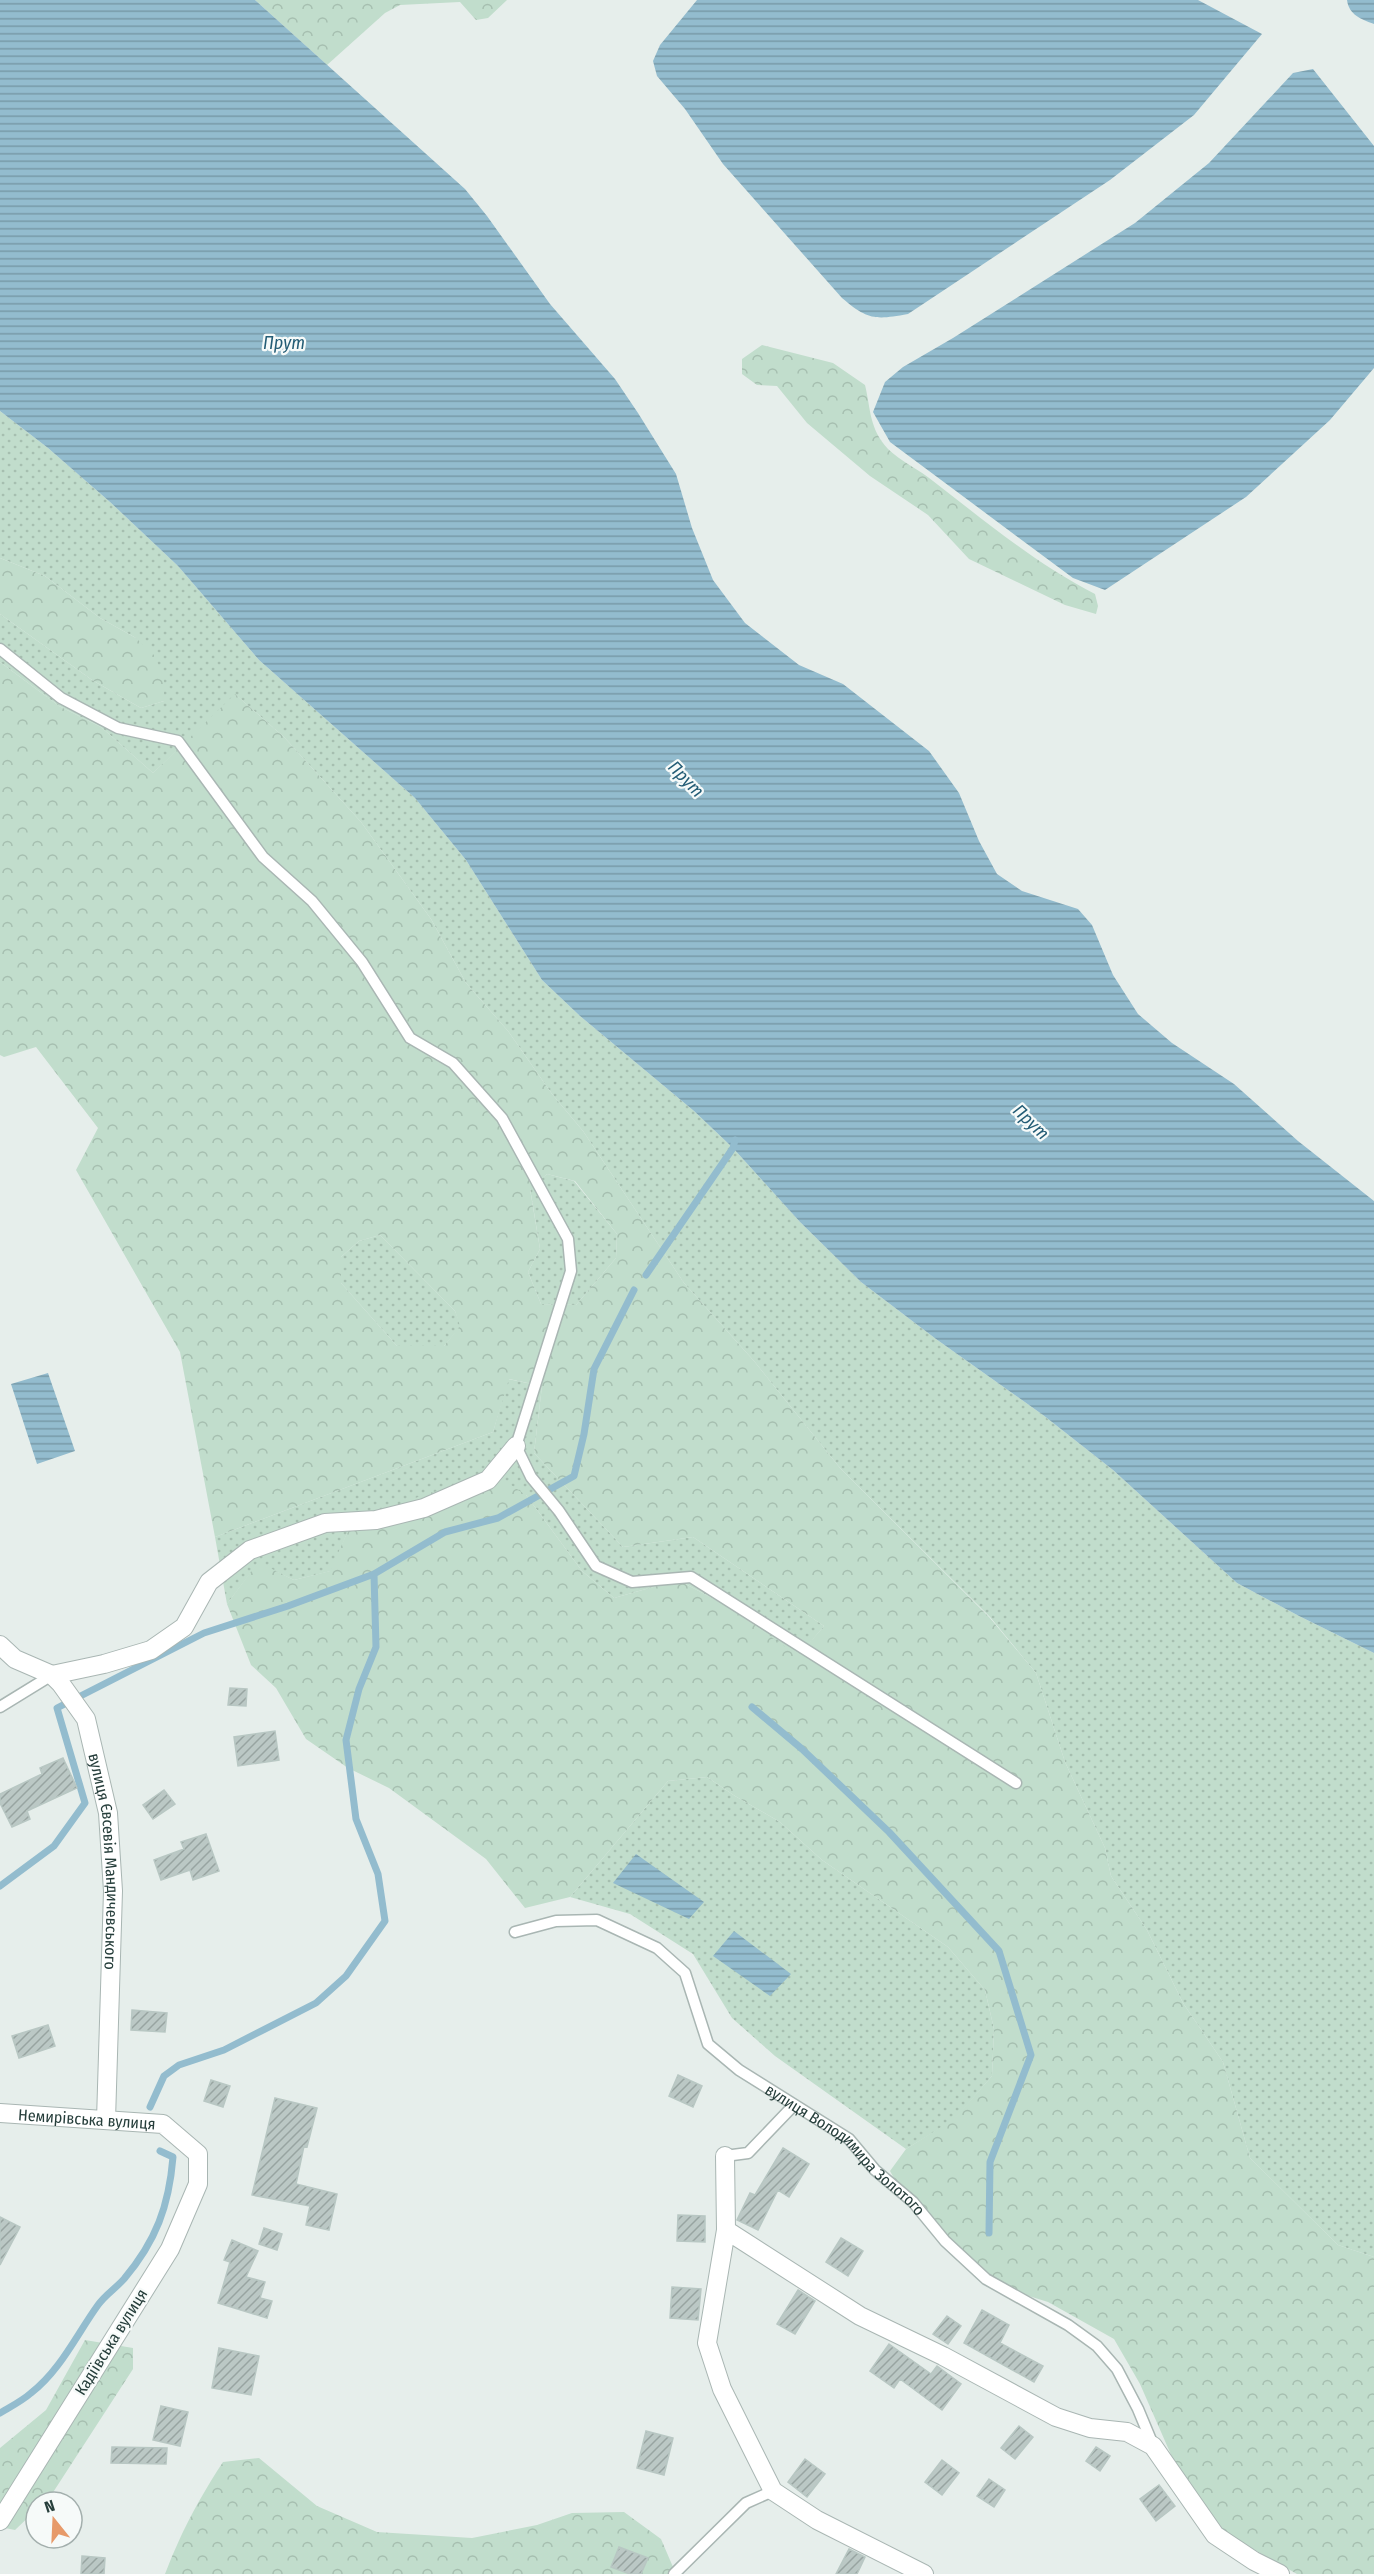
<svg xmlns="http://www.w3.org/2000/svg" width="1374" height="2574" font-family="'Fira Sans Condensed',sans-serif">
<defs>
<pattern id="green-dots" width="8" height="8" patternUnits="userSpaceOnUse" patternTransform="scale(1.5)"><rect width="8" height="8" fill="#c1ddcc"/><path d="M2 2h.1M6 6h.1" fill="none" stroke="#a6bfb0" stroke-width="1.8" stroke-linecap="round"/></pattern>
<pattern id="forest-crowns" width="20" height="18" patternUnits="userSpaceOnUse" patternTransform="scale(1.5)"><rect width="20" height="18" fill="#c1ddcc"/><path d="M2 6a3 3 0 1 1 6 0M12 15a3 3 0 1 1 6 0" fill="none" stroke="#a6bfb0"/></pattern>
<pattern id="water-rules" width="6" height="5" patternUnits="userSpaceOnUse" patternTransform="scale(1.5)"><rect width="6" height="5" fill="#93bcce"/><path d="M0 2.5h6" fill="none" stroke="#789aa8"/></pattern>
<pattern id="building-hatch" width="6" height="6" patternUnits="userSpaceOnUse" patternTransform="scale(1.5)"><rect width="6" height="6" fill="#bbc8c5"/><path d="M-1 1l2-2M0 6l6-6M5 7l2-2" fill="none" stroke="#98a4a1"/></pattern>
</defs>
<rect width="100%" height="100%" fill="#e6eeeb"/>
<!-- green -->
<path fill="url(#green-dots)" d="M0 411 48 448 110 502 178 566 259 660 415 798 466 860 542 980 580 1016 694 1111 733 1148 800 1222 861 1282 936 1339 1043 1415 1113 1470 1237 1583 1299 1616 1374 1653V2257L1338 2245 1250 2158 1223 2062 1183 2003 1147 1930 1111 1876 1105 1848 1065 1762 1036 1673 990 1617 840 1468 754 1361 684 1283 583 1131 552 1094 508 1031 466 983 431 919 361 822 284 737 236 695 153 773 101 727 59 706 0 662V614L92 680 141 708 164 701 136 638 100 618 45 576 0 558Z
M547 1174 574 1181 617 1234 616 1258 576 1305 541 1304 528 1272 540 1249 530 1188Z
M380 1235 455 1311 461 1326 444 1346H397L341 1283V1257L359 1241Z
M508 1379 542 1386 534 1453 623 1547 693 1537 824 1626 798 1657 729 1607 678 1580 614 1598 582 1571 526 1495 351 1524 331 1571 294 1580 258 1563 227 1604 215 1537 493 1432Z
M707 1777 735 1796 780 1822 822 1860 948 1947 985 1990 994 2029 992 2076 954 2120 906 2149 775 2056 732 2018 693 1954 630 1914 570 1897 668 1781Z"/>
<!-- forest -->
<path fill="url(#forest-crowns)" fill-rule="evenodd" d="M255 0H507L488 18 476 20 460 2 400 5 385 13 327 65Z
M762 345 833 363 865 385C871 410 869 428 888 449 900 461 920 470 933 481 985 521 1036 564 1095 594L1098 606 1096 614 1065 605 969 559 928 515 870 476 807 423 777 386 757 385 742 374V359Z
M0 558 45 576 100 618 136 638 155 656 164 681V701L141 708 92 680 0 614Z
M0 662 59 706 101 727 153 773 235 694 284 737 361 822 431 919 466 983 508 1031 552 1094 583 1131 684 1283 754 1361 840 1468 990 1618 1036 1673 1065 1762 1105 1848 1111 1876 1147 1930 1183 2003 1223 2062 1250 2158 1338 2245 1374 2257V2574H1297L1221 2531 1202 2508 1172 2457 1140 2384 1114 2339 1048 2302 1003 2288 933 2227 900 2189 890 2171 906 2149 954 2119 992 2076 994 2029 985 1990 948 1947 822 1860 780 1822 735 1796 707 1777 668 1781 570 1897 525 1908 486 1859 389 1788 348 1768 306 1739 276 1688 251 1665 227 1604 258 1562 294 1580 330 1571 351 1524 428 1493 502 1479 526 1495 582 1571 614 1598 678 1580 729 1607 798 1656 824 1626 693 1537 623 1547 534 1453 542 1386 509 1379 493 1432 215 1537 180 1352 76 1170 98 1128 36 1047 4 1057 0 1055ZM547 1174 575 1181 617 1234 616 1258 576 1305 541 1304 528 1272 540 1249 530 1189ZM380 1235 455 1311 460 1326 444 1346H397L341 1283V1257L359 1241Z
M85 2340 133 2348V2369L50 2497 44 2502H36V2510L15 2530 0 2527V2448L46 2410Z
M259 2458 317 2506 377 2532 472 2538 537 2525 572 2513 624 2512 661 2539 676 2574H165C180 2534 200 2497 223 2462Z"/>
<!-- water -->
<path fill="url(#water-rules)" d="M0 0H255L465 189 487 216 550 304 615 379 638 413 676 474 692 528 713 580 745 623 799 665 843 684 929 751 959 793 979 841 997 874 1022 891 1078 909 1092 925 1113 975 1138 1014 1172 1043 1234 1084 1298 1141 1374 1201V1653L1299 1616 1237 1583 1113 1470 1043 1415 936 1339 861 1282 800 1222 733 1148 694 1111 580 1016 542 980 466 860 415 798 259 660 178 566 110 502 48 448 0 411Z
M697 0H1198L1262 34 1194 115 1110 180 908 314C875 320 868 320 842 298L723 164 685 109 657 76 653 61 660 45Z
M1347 0H1374V24C1361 19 1349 15 1347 0Z
M1313 69 1374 146V368L1330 420 1246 497 1105 590 1073 578 890 442 873 412 885 382 903 367 953 338 1135 223 1209 163 1293 73Z
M48 1373 75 1451 37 1464 11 1384Z
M636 1854 704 1902 689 1919 613 1883Z
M734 1931 791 1974 770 1996 713 1956Z"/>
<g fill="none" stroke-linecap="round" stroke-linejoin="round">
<!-- stream -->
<path stroke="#93bcce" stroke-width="7" d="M646 1275 733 1148 735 1140
M752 1707 802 1749 889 1832 999 1951 1031 2055 990 2162 989 2233
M0 1886 54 1846 85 1803 57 1708 204 1633 288 1606 374 1574 445 1532 498 1518 574 1476 584 1434 594 1369 634 1290
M150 2107 164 2076 179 2065 224 2050 316 2003 346 1976 385 1921 378 1874 356 1819 346 1740 359 1689 376 1647 374 1574
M0 2413C10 2407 22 2401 31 2393 60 2371 77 2334 98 2305 105 2295 116 2288 124 2279 156 2241 169 2206 173 2157L160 2151"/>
</g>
<!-- building -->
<path fill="url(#building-hatch)" stroke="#b8c7c3" stroke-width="1.5" d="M230 1688 247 1689 246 1706 228 1705Z
M275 1731 279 1760 238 1766 234 1737Z
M63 1758 77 1788 27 1811 30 1819 12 1827 0 1803V1794L42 1774 40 1768Z
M164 1790 175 1804 153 1819 143 1805Z
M206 1834 219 1871 193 1880 190 1870 161 1880 154 1860 184 1849 181 1842Z
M132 2010 167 2013 165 2032 131 2030Z
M48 2025 55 2046 19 2058 12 2036Z
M678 2075 702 2086 693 2107 669 2096Z
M211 2080 230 2086 223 2107 204 2101Z
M275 2098 317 2108 307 2147 304 2146 296 2184 337 2194 329 2230 306 2225 310 2206 252 2195Z
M783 2148 809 2164 789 2197 778 2190 758 2230 737 2220 750 2193 755 2195Z
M678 2215 705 2216V2242L677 2241Z
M0 2217 20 2227 0 2265Z
M264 2228 282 2234 277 2250 259 2244Z
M841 2238 863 2251 848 2276 826 2262Z
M232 2240 258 2251 246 2277 265 2282 260 2298 272 2301 267 2318 218 2303 230 2262 224 2260Z
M672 2287 701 2289 698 2320 670 2318Z
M798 2290 815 2301 795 2334 777 2324Z
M982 2310 1009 2325 1000 2343 1043 2366 1034 2382 964 2343Z
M947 2316 961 2326 948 2344 933 2334Z
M889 2344 931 2374 937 2366 961 2384 942 2410 900 2379 894 2388 870 2371Z
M219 2348 259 2356 251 2395 212 2388Z
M161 2406 188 2412 180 2446 153 2440Z
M1019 2426 1033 2437 1015 2459 1001 2448Z
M646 2431 673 2438 664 2475 637 2468Z
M112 2447 167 2448 166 2464 111 2463Z
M1096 2447 1110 2456 1100 2471 1086 2461Z
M805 2459 825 2474 807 2497 788 2482Z
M942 2460 959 2473 942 2495 925 2482Z
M989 2479 1005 2490 994 2507 977 2496Z
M1159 2485 1175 2506 1156 2521 1140 2499Z
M619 2547 648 2558 641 2574H630L611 2567Z
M849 2549 865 2557 857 2574H836Z
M82 2556 105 2558 104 2574H81Z"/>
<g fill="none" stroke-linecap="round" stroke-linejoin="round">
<defs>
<g id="service">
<path d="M0 649 61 698 118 728 178 741 263 857 312 901 362 962 410 1038 453 1063 502 1118 568 1239 571 1271 516 1446 531 1477 559 1511 596 1566 632 1582 691 1577 1016 1783"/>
<path d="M0 1707 52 1675"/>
<path id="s1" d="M515 1932 556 1921 597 1920 657 1948 685 1973 708 2044 739 2070 849 2139 875 2170 913 2202 945 2241 986 2279 1068 2325 1097 2346 1117 2369 1138 2409 1153 2445"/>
<path d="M725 2156 748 2153 793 2106"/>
<path d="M674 2574 746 2503 773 2491"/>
</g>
<g id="minor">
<path id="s2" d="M0 1645 15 1659 52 1675 61 1684 86 1719 108 1813 113 1891 106 2120"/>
<path d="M52 1675 104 1664 151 1650 184 1627 209 1582 250 1550 325 1523 376 1520 424 1508 488 1480 516 1446"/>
<path id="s3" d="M0 2113 163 2124 198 2154V2184L170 2249 0 2521"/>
<path d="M725 2156 726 2230"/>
<path d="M924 2574 817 2520 773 2491 722 2389 707 2343 726 2230 860 2316 943 2356 1056 2417 1090 2428 1127 2432 1153 2446 1215 2535 1254 2561 1280 2574"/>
</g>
</defs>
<!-- service casing -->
<use href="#service" stroke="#a9b6b3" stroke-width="13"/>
<!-- minor casing -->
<use href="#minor" stroke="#a9b6b3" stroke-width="20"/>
<!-- service -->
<use href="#service" stroke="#fff" stroke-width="10"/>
<!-- minor -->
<use href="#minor" stroke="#fff" stroke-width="18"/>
</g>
<g text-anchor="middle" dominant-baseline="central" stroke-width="4.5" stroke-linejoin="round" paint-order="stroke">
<!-- street labels -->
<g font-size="16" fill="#263e3b" stroke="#f6faf9">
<text stroke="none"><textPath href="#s2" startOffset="261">вулиця Євсевія Мандичевського</textPath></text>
<text stroke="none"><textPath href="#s3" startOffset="87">Немирівська вулиця</textPath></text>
<text stroke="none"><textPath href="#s1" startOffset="436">вулиця Володимира Золотого</textPath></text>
<text transform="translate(111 2342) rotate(-58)">Кадіївська вулиця</text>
</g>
<!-- water labels -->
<g font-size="18" font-style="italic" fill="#245d76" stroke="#f6faf9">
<text x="284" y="343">Прут</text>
<text transform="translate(686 779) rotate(46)">Прут</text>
<text transform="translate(1031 1122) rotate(44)">Прут</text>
</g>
</g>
<!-- north arrow -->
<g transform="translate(54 2520) rotate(342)"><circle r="28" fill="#f6faf9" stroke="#a3afad" stroke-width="1.5"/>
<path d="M0-4.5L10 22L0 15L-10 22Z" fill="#e79a6a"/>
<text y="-9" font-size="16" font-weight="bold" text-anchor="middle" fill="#263e3b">N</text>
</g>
</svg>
